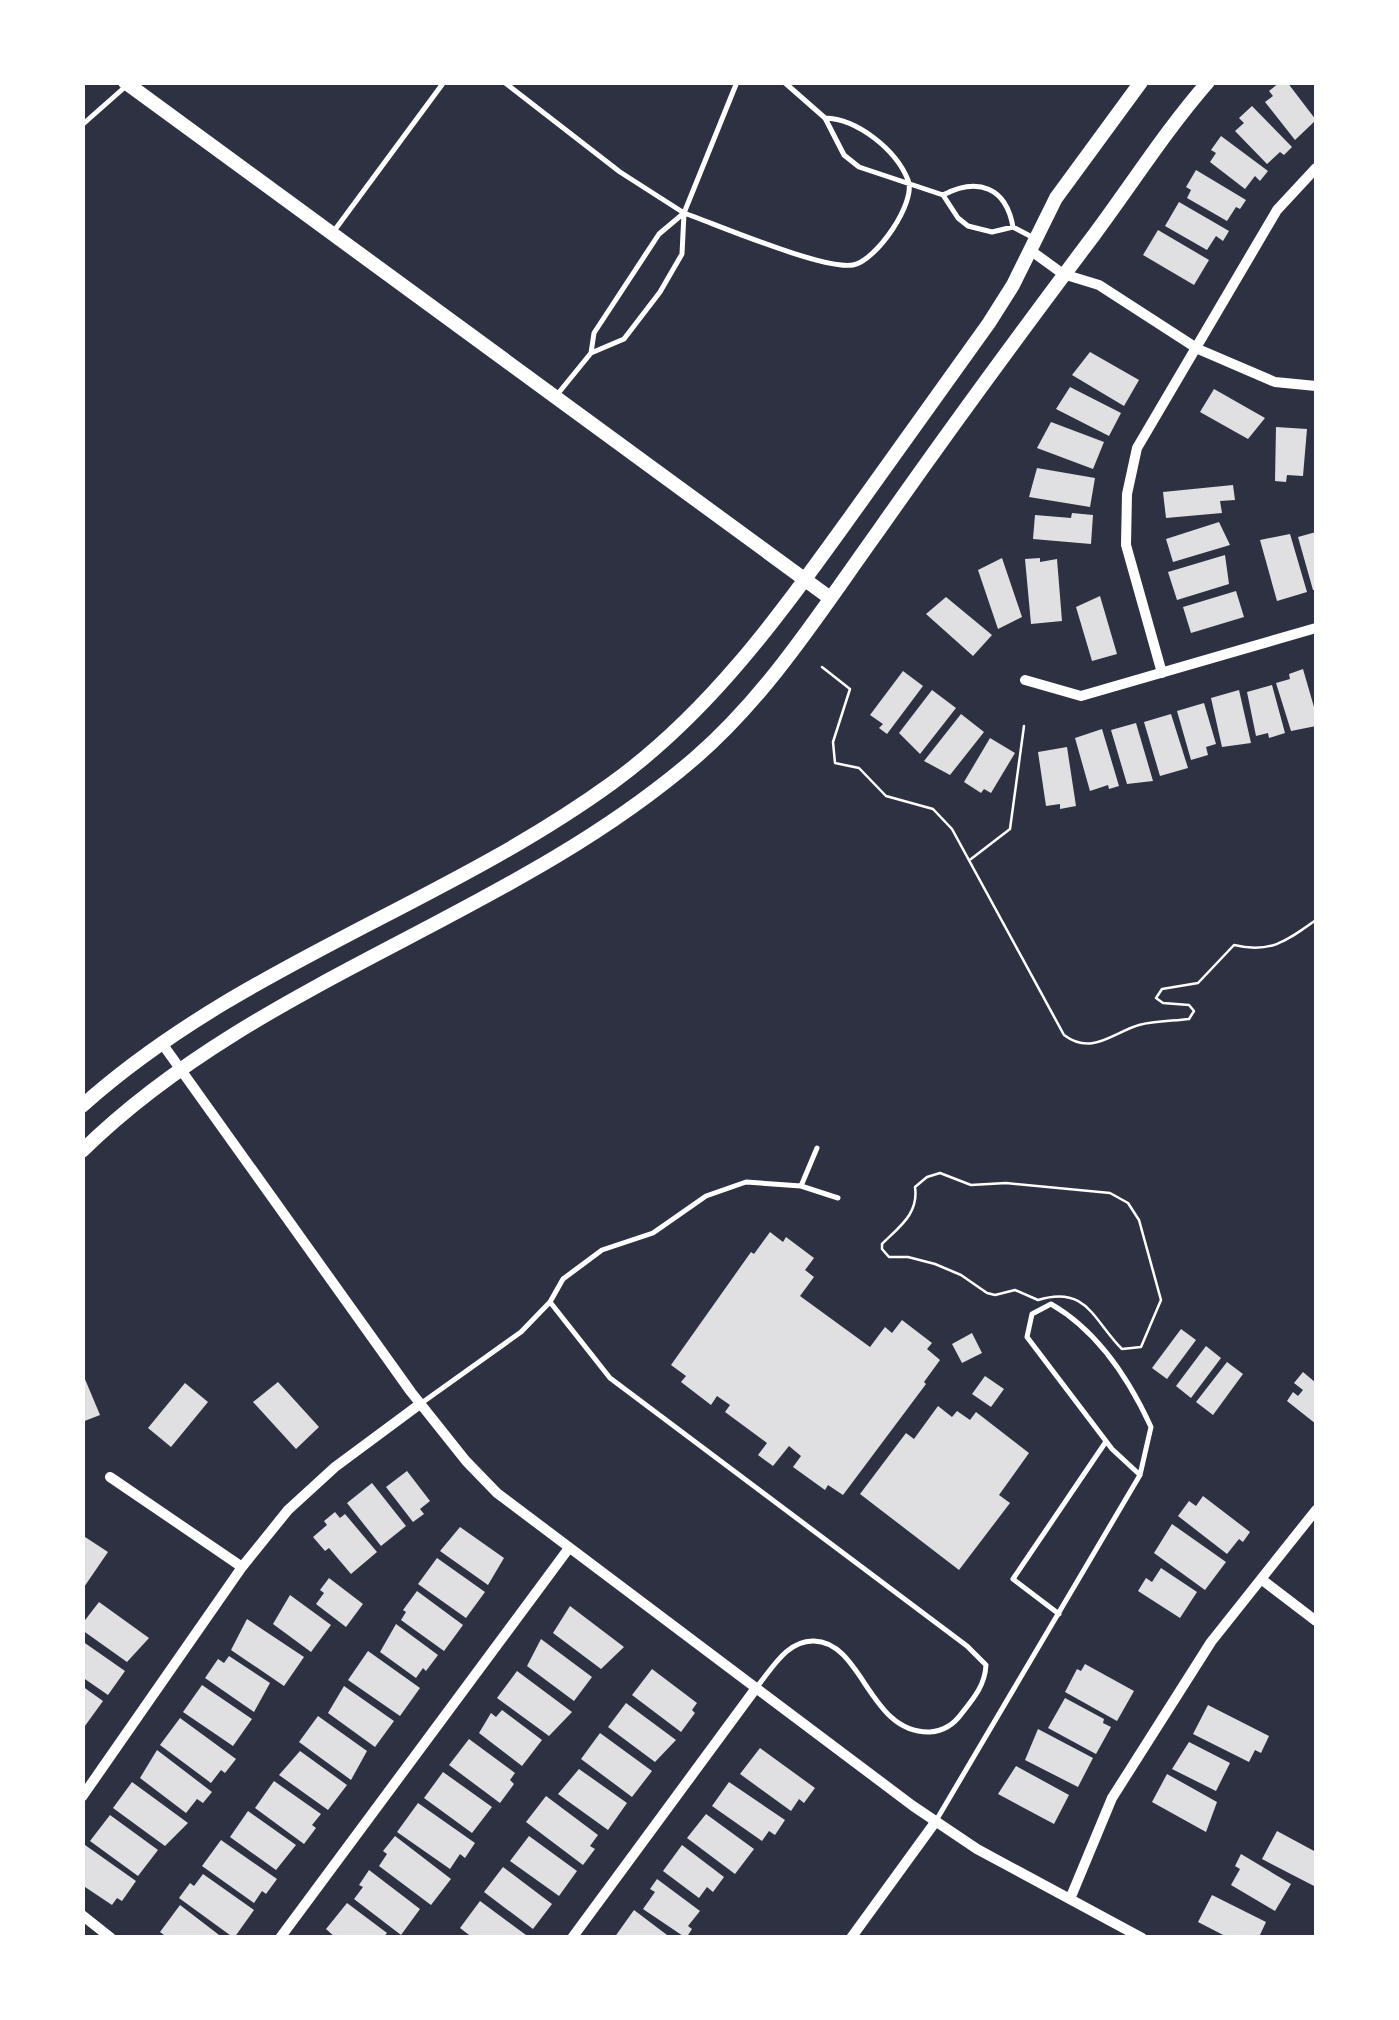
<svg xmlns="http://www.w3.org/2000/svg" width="1399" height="2020" font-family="Ubuntu,sans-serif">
<rect width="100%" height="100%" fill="#2d3142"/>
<!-- building -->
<path fill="#e0e0e3" d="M1280 82H1287L1316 120 1295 140 1265 102 1273 96 1269 91Z
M1252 106 1292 147 1284 155 1280 152 1267 164 1235 131 1244 123 1239 118Z
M1221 136 1268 171 1260 181 1255 176 1245 189 1210 162 1216 153 1211 150Z
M1196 170 1246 200 1240 209 1236 207 1227 221 1187 198 1191 190 1186 187Z
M1179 202 1229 231 1223 241 1216 236 1207 250 1165 226Z
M1158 230 1209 260 1194 285 1143 255Z
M1090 352 1139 380 1124 406 1072 375Z
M1070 387 1121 413 1109 436 1056 409Z
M1214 389 1265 418 1248 439 1200 412Z
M1051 422 1104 442 1093 469 1037 448Z
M1276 427 1307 429 1303 476 1287 475 1286 482 1275 481Z
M1037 468 1095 478 1090 507 1029 497Z
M1233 485 1235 500 1220 501 1222 513 1166 518 1163 492Z
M1072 513 1093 515 1091 544 1033 539 1035 515 1071 518Z
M1219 522 1230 545 1173 562 1166 539Z
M1316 532V590H1313L1298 537Z
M1290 534 1307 592 1277 601 1260 540Z
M1225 555 1229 584 1177 600 1168 572Z
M1002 558 1022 617 998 629 978 570Z
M1040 558V562L1057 559 1062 621 1031 624 1025 559Z
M1236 591 1244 617 1191 633 1183 607Z
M1100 596 1117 654 1092 661 1076 607Z
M946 597 992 635 973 656 926 614Z
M1303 669 1316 714V726L1291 731 1276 683 1290 679 1289 674Z
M903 671 923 686 887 734 879 728 883 724 870 715Z
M1272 685 1285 733 1269 738 1268 733 1256 736 1247 692Z
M932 690 956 708 920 754 899 733Z
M1239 690 1251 743 1222 747 1211 698Z
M1204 703 1216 744 1206 747 1208 755 1191 760 1177 711Z
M961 714 984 732 950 775 924 761Z
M1171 714 1188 768 1160 776 1144 722Z
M1136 723 1153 781 1127 784 1111 730Z
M1102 729 1119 786 1109 789 1108 785 1090 791 1075 738Z
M990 738 1015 753 991 793 984 789 981 793 964 782Z
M1067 747 1076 806 1060 809V804L1046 806 1038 752Z
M770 1232 783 1242 786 1237 814 1258 805 1270 814 1277 800 1296 870 1347 885 1327 892 1333 902 1320 932 1343 927 1349 940 1360 924 1382 926 1384 843 1495 828 1485 825 1490 793 1467 801 1456 789 1446 773 1466 758 1455 767 1443 725 1412 730 1405 717 1396 711 1405 681 1382 686 1376 671 1365 751 1252 754 1254Z
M1181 1329 1196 1340 1167 1379 1152 1368Z
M972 1333 982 1353 962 1363 952 1344Z
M1206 1346 1221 1358 1191 1398 1176 1386Z
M1227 1362 1243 1374 1213 1415 1196 1402Z
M82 1372 100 1415 82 1422Z
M1303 1372 1316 1383V1424L1287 1401 1293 1392 1298 1396 1303 1390 1294 1383Z
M985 1376 1004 1389 991 1407 972 1394Z
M278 1382 319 1427 296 1449 253 1402Z
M185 1383 208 1402 171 1447 148 1428Z
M938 1406 952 1417 957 1411 970 1420 976 1412 1029 1453 999 1495 1010 1503 959 1570 860 1494 906 1433 914 1439Z
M407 1471 430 1501 420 1509 424 1514 413 1522 386 1487Z
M372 1483 406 1526 381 1546 347 1503Z
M1203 1496 1250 1532 1243 1542 1239 1539 1227 1554 1178 1516 1189 1501 1196 1506Z
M335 1512 340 1518 345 1514 377 1552 351 1574 329 1548 325 1551 313 1537 327 1525 324 1521Z
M1172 1524 1226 1562 1205 1590 1154 1553Z
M460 1527 504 1558 488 1585 440 1551Z
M82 1535 108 1552 82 1590Z
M437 1558 485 1592 466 1618 418 1584Z
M1161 1568 1197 1592 1180 1618 1138 1591 1146 1578 1152 1582Z
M329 1578 363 1604 346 1627 316 1604 324 1593 320 1590Z
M417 1591 463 1625 444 1651 401 1620 406 1612 403 1610Z
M290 1595 331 1625 311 1652 273 1624Z
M99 1602 149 1638 127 1662 82 1630V1624Z
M570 1606 624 1647 601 1669 553 1633Z
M247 1619 304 1657 284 1686 231 1650Z
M396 1624 438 1655 426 1671 423 1668 416 1678 380 1652Z
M541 1639 592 1677 574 1701 527 1666Z
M82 1641 125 1671 108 1695 82 1677Z
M368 1651 420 1688 400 1716 348 1680Z
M229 1656 270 1683 254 1712 205 1678 218 1659 224 1663Z
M1085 1664 1134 1691 1117 1721 1065 1692 1077 1669 1081 1671Z
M652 1669 697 1703 692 1710 695 1713 681 1732 632 1695Z
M517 1671 572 1712 549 1736 497 1698Z
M202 1685 252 1719 233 1746 183 1712Z
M82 1686 103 1701 82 1730Z
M344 1686 394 1721 375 1747 328 1713Z
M1065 1698 1104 1719 1103 1723 1111 1727 1096 1754 1048 1728Z
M626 1703 676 1740 655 1762 608 1727Z
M1208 1705 1269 1736 1261 1753 1255 1750 1249 1762 1193 1734Z
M502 1710 542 1740 522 1766 479 1733 491 1713 496 1717Z
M318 1716 367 1751 351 1780 299 1742Z
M180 1718 236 1759 225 1773 221 1770 211 1783 160 1745Z
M1038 1729 1093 1758 1078 1787 1025 1760Z
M600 1733 652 1771 632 1797 581 1759Z
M469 1739 515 1773 510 1780 514 1784 500 1803 449 1765Z
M1189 1742 1230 1763 1216 1791 1172 1769Z
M760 1748 815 1788 804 1803 799 1799 791 1811 740 1774Z
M157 1750 212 1792 203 1803 197 1799 186 1813 140 1778Z
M300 1751 347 1785 328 1810 279 1775Z
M1016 1766 1069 1795 1054 1824 998 1794Z
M579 1769 627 1803 608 1830 558 1794Z
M443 1772 492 1807 472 1833 424 1798Z
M1167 1774 1217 1802 1206 1832 1152 1802Z
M274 1781 321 1814 312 1825 316 1828 304 1844 255 1808Z
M132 1782 188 1823 165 1846 113 1808Z
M729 1782 785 1820 775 1835 769 1831 762 1841 712 1806Z
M546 1796 598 1835 590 1846 595 1849 583 1865 526 1822Z
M418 1803 475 1843 465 1858 460 1854 450 1869 397 1832Z
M248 1811 296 1845 276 1870 230 1837Z
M706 1814 754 1849 735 1874 687 1838Z
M110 1815 158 1850 138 1876 90 1841Z
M1277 1831 1316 1852 1314 1886 1262 1859Z
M395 1836 451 1879 431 1905 379 1866 387 1854 383 1851Z
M529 1836 577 1871 559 1896 510 1861Z
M221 1840 277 1879 266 1894 262 1891 254 1903 202 1866Z
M85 1845 136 1881 122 1901 117 1898 112 1905 82 1885V1849Z
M682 1845 724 1877 713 1892 707 1887 699 1898 663 1871Z
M1241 1854 1291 1884 1275 1911 1231 1885 1240 1869 1235 1866Z
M503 1867 552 1904 533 1929 484 1892Z
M369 1870 420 1909 401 1935 354 1899 363 1887 359 1885Z
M203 1874 254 1910 234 1938 179 1898 190 1883 194 1886Z
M657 1879 700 1911 688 1926 692 1929 686 1938 643 1909 655 1892 650 1889Z
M1212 1895 1266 1922 1259 1937 1254 1935 1252 1938H1229L1198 1922Z
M480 1901 530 1938H473L460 1928Z
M347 1903 387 1933 383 1938H336L326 1929Z
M180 1905 223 1938H168L160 1932Z
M634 1910 671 1938H614Z"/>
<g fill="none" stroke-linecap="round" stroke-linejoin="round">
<!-- path -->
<path stroke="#fff" stroke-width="2.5" d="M822 667 850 689 833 742 835 763 859 768 886 796 933 809 952 829 1064 1035C1092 1056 1112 1033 1139 1025 1154 1021 1173 1021 1189 1019L1194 1011 1189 1005 1163 1003 1156 998 1162 989 1198 983 1234 945C1271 954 1288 940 1316 920
M971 859 1010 829 1024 726
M940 1173 971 1185 1006 1183 1110 1193 1128 1203 1139 1220 1161 1300 1141 1347 1122 1349C1093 1320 1087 1285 1038 1300L1015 1290 995 1295 987 1293 961 1275 935 1264 908 1257H889L882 1249V1244C899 1227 919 1214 915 1187L927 1177Z"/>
<!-- service -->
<path stroke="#fff" stroke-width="5" d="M504 82 620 172 684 213 737 82
M784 82 825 118 844 155 859 167 943 195 958 218 968 226 992 232 1013 227 1032 237
M82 125 125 87
M943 195C978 177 1006 187 1013 227
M684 213C718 225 823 270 853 265 876 261 917 202 908 180 896 150 858 119 825 118
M334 231 444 82
M591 353 624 339 660 292 682 254 684 213
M556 396 591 353 594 333 659 234 684 213
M801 1186 817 1148
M550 1302 610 1378 967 1646 986 1665C985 1685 974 1698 962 1713 955 1723 944 1731 930 1732 869 1734 863 1642 814 1641 787 1640 772 1669 756 1688
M423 1402 521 1332 550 1302 563 1279 602 1250 653 1233 706 1196 746 1182 801 1186 838 1198
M1059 1614 1013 1579 1105 1443
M937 1819 1140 1475 1151 1427C1129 1379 1098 1331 1051 1304L1032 1314 1027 1337 1112 1449 1140 1475"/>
<!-- minor -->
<path stroke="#fff" stroke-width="10" d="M1030 250 1063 274 1099 285 1198 349 1275 382 1316 386
M1162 673 1126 545 1127 494 1137 448 1277 210 1316 168
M1025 680 1081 696 1316 628
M161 1042 411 1392 466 1461 497 1493 913 1806 977 1849 1142 1938
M110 1477 242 1567
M1261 1579 1316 1621
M82 1797 242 1567 288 1510 335 1467 420 1404
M1070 1899 1112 1798 1211 1642 1316 1510
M82 1915 111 1938
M280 1938 569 1548
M572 1938 756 1688
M851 1938 936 1821"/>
<!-- tertiary -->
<path stroke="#fff" stroke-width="14" d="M125 82 830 598
M82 1106C238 966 444 905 612 783 710 712 778 617 848 520 895 454 943 388 989 323L1013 285 1056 198 1141 82
M82 1151C257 979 510 918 695 758 769 694 822 609 879 530 949 430 1021 332 1094 235 1132 184 1166 130 1208 82"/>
</g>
<!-- border -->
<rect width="1399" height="2020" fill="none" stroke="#ffffff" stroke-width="170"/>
</svg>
